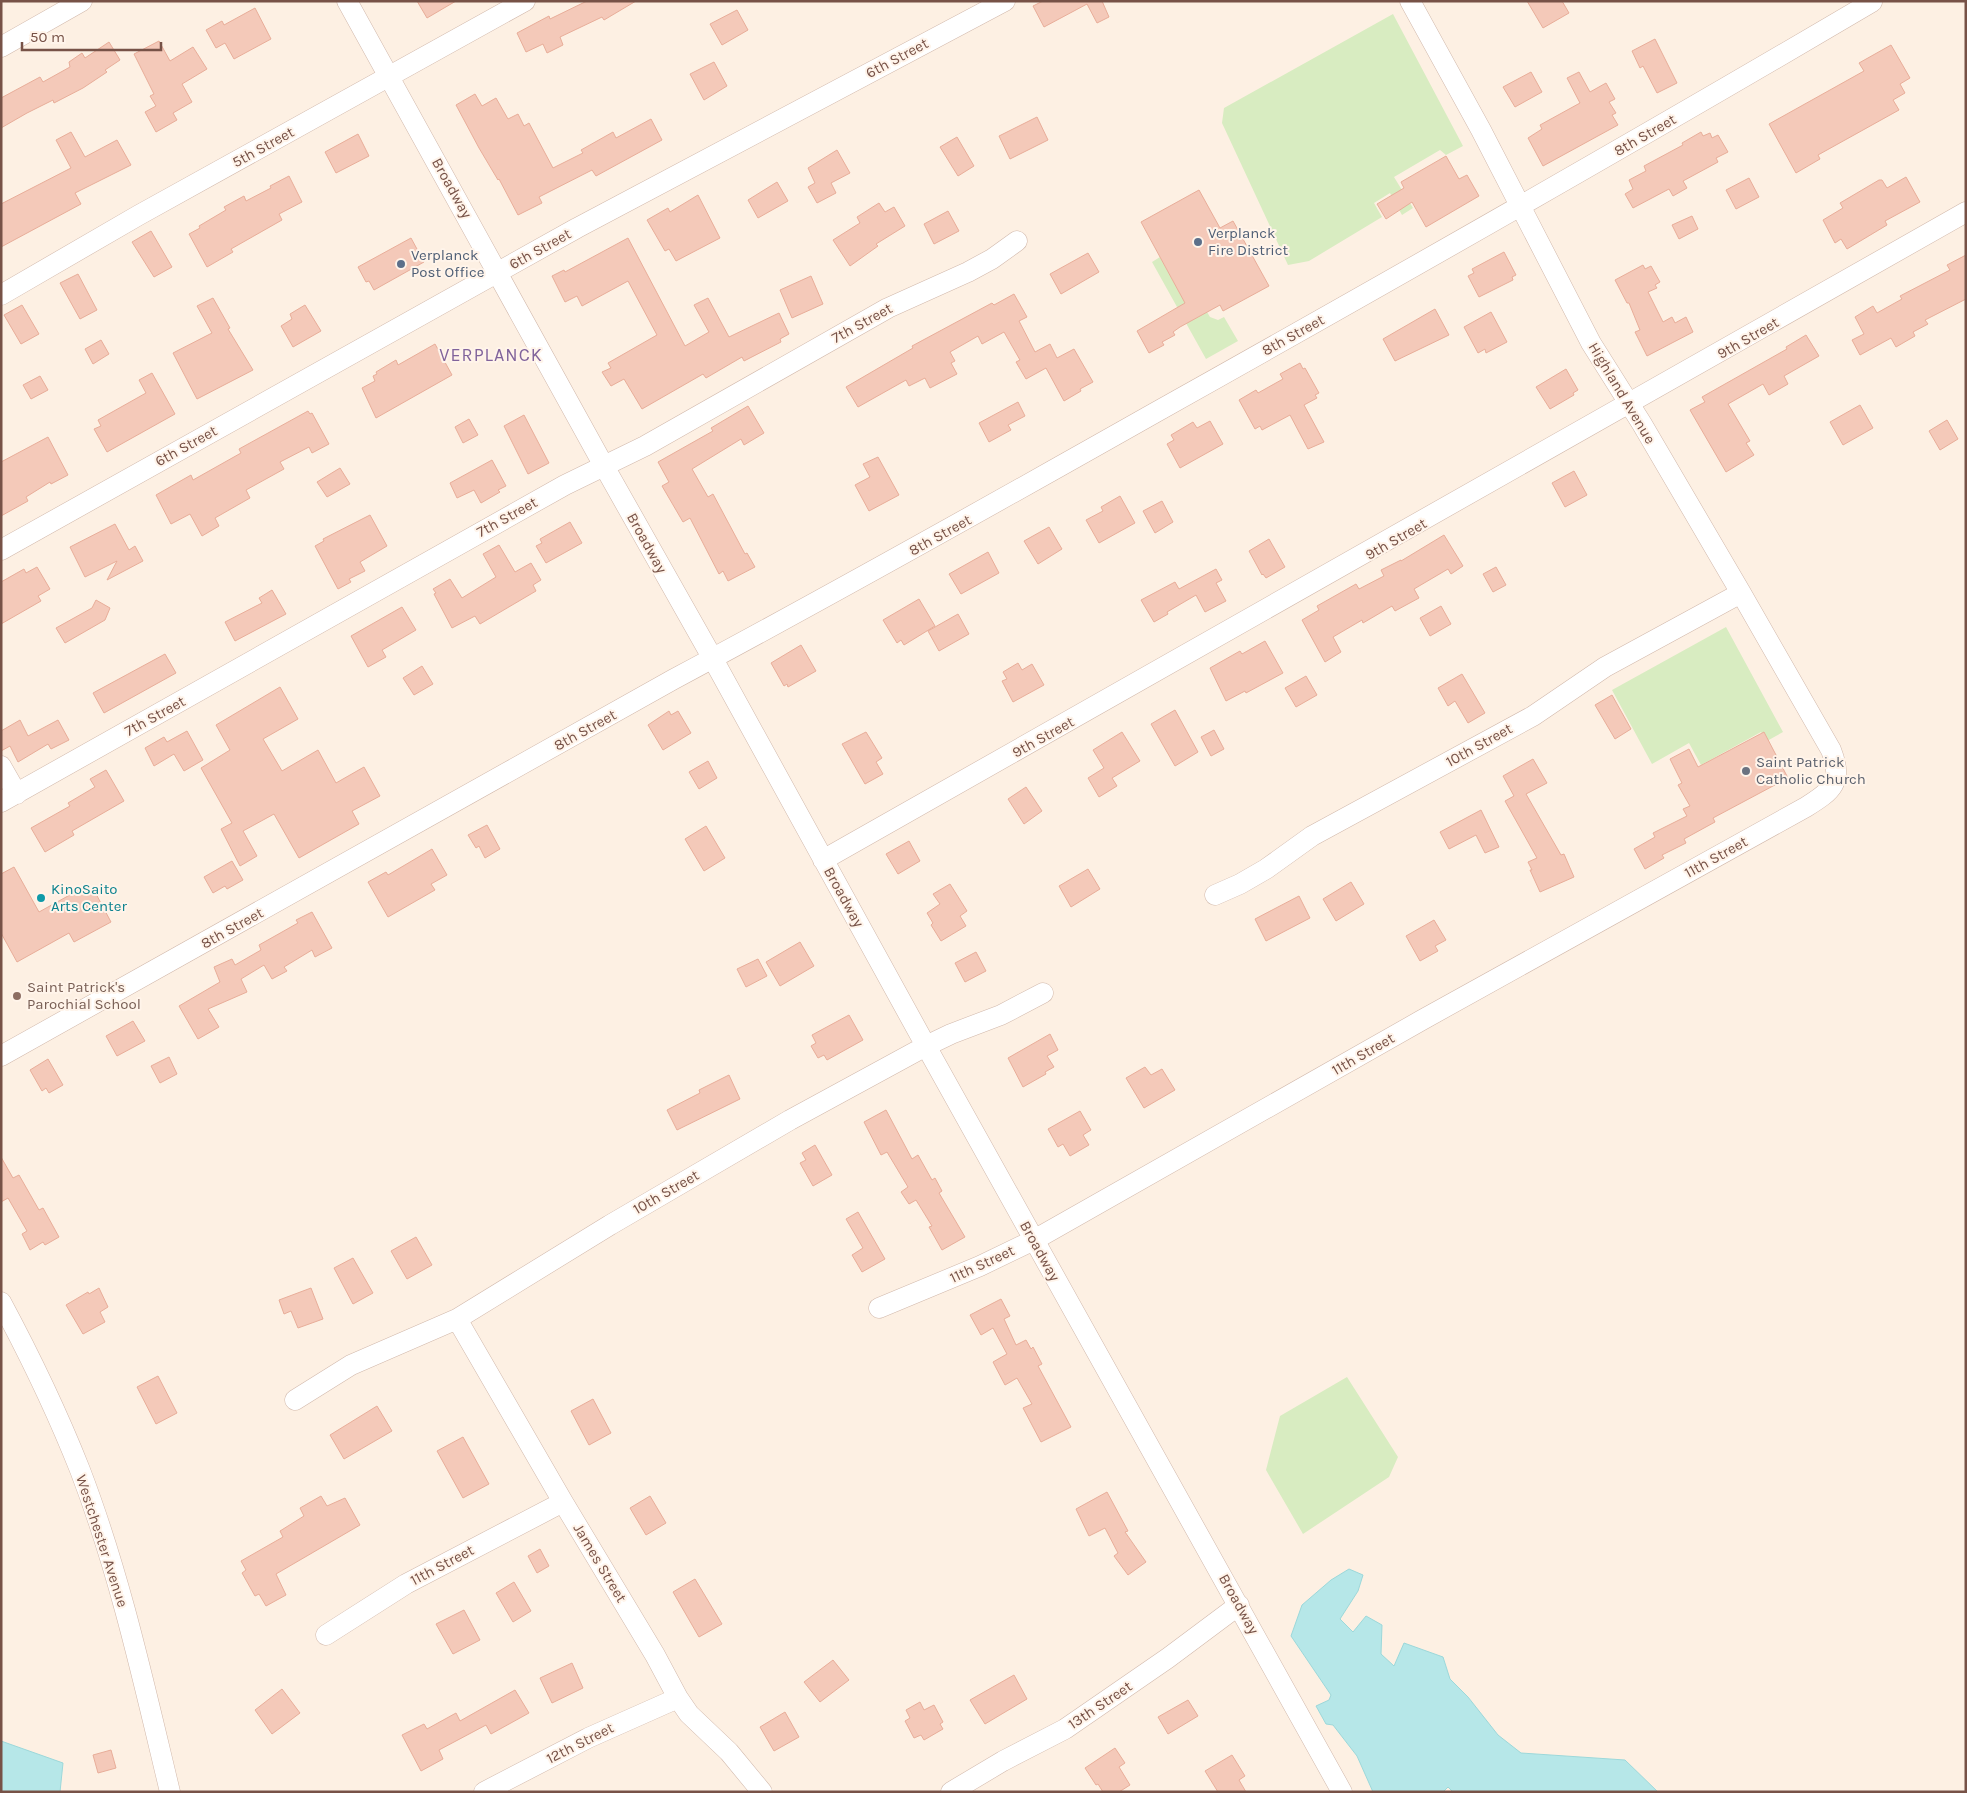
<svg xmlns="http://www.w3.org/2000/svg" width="1967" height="1793" font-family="Karla,sans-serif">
<rect width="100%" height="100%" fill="#fdf0e3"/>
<!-- green -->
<path fill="#d8ecc1" d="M1393 14 1463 146 1446 155 1440 150 1394 177 1413 208 1402 215 1390 193 1374 203 1382 217 1309 261 1288 265 1222 123 1224 108Z
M1160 257 1194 319 1207 312 1210 317 1218 320 1224 317 1238 341 1206 359 1152 262Z
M1726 627 1783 732 1767 741 1761 732 1701 765 1689 743 1652 764 1612 690Z
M1347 1377 1398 1457 1389 1477 1303 1534 1266 1470 1280 1416Z"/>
<!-- water -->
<path fill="#b6e7e8" stroke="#9cd8da" d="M1349 1569 1363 1575 1358 1591 1340 1619 1353 1632 1366 1616 1382 1625 1381 1654 1394 1666 1404 1643 1443 1657 1450 1679 1468 1697 1498 1735 1521 1753 1625 1760 1658 1792H1453L1448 1787 1443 1792H1373L1357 1756 1333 1725 1326 1724 1316 1706 1329 1700 1331 1695 1291 1636 1302 1605 1331 1580Z
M1 1741 63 1763 60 1792H1Z"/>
<!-- building -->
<path fill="#f4c9b9" stroke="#e8ad99" d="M417 1H456L427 18Z
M587 1H636L604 20 602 17 560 37 563 45 547 53 543 44 526 52 517 33 549 16 550 19Z
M1043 1H1102L1109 17 1097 23 1087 4 1044 27 1033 6Z
M1527 1H1562L1569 13 1543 28Z
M255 8 271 39 234 59 225 43 216 48 206 30 222 21 224 25Z
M737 10 748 30 722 45 710 24Z
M1655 39 1677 83 1657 93 1643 66 1640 68 1632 51Z
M159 41 170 61 193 47 207 69 182 84 192 102 173 113 177 120 156 132 145 112 156 106 150 96 154 94 134 54Z
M109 42 120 60 105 70 107 72 83 88 54 103 53 100 27 113 1 128V98L40 77 43 82 70 67 69 62 82 53 85 58Z
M1891 45 1910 78 1900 84 1905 93 1893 100 1899 110 1818 155 1820 159 1796 173 1769 124 1864 71 1859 63Z
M714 62 727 86 704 100 690 74Z
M1531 72 1542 92 1515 107 1503 87Z
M1579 72 1590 92 1606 83 1615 99 1609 102 1616 113 1612 115 1618 125 1543 166 1528 138 1542 129 1540 125 1580 103 1567 78Z
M475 94 482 106 496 98 508 119 518 114 524 126 529 123 553 168 583 153 581 150 613 132 616 138 651 119 662 140 596 176 592 170 539 197 542 203 518 215 499 179 498 180 479 148 456 105Z
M1037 117 1048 140 1010 159 999 136Z
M71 132 85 157 117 140 131 165 75 193 81 204 1 247V204L71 168 56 140Z
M1701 132 1703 136 1710 133 1712 138 1718 135 1728 152 1716 158 1718 162 1683 181 1687 188 1673 196 1669 189 1633 208 1625 194 1633 189 1629 180 1646 171 1644 166 1683 145 1682 143Z
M358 134 369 156 336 173 325 152Z
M957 137 974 166 958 176 940 147Z
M837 150 850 173 831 183 836 193 817 203 808 187 815 183 808 168Z
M1446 156 1459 179 1467 175 1479 196 1426 227 1412 202 1386 219 1377 204 1404 188 1401 182Z
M289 176 302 202 279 214 282 220 231 249 233 252 207 267 189 234 200 228 199 226 226 210 224 207 244 196 246 201 271 188 270 186Z
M1906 177 1920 202 1885 221 1887 225 1847 249 1841 239 1835 243 1823 220 1843 208 1840 203 1879 180H1882L1887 188Z
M1749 178 1759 197 1736 209 1726 190Z
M777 182 788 201 758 218 748 200Z
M1199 190 1220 228 1233 221 1269 286 1223 311 1220 305 1180 327 1173 332 1175 335 1162 342 1164 345 1149 353 1137 331 1185 303 1141 222Z
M698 195 720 238 676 261 669 249 665 251 647 220 668 208 670 212Z
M879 203 885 212 894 207 905 226 876 244 878 246 850 266 833 240 860 223 857 217Z
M948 211 959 231 934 244 924 224Z
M1692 216 1698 229 1679 239 1672 225Z
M151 231 172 267 154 277 132 242Z
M411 238 424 262 374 290 369 281 366 282 358 267Z
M628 238 685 346 709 332 694 305 708 298 729 337 779 313 789 334 780 339 781 342 744 361 742 357 706 378 703 374 642 409 624 379 611 386 602 372 611 368 608 363 657 335 628 281 582 306 577 296 565 302 552 276 564 270 565 272Z
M1504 252 1516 275 1512 277 1513 280 1479 297 1468 276 1474 273 1472 269Z
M1088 253 1099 272 1061 294 1050 274Z
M1966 255V299L1925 320 1928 324 1913 332 1915 336 1896 347 1891 338 1860 355 1852 340 1864 334 1855 317 1873 306 1877 313 1902 299 1900 296 1950 270 1947 265Z
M1643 265 1645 269 1651 266 1660 282 1655 285 1657 288 1648 292 1663 322 1672 317 1675 323 1686 317 1693 332 1647 356 1635 332 1640 330 1629 303H1627L1615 280Z
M78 274 97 310 80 319 60 283Z
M811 276 823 304 792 318 780 290Z
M1014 294 1027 317 1019 321 1035 352 1050 344 1057 358 1074 349 1093 382 1080 389 1081 391 1064 401 1046 368 1026 379 1016 362 1020 360 1004 332 982 344 978 336 950 352 955 361 951 363 957 374 930 388 925 378 909 386 906 380 858 407 846 387 913 348 912 346 992 303 994 305Z
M213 298 230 328 228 329 253 370 197 399 173 353 212 333 197 306Z
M22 305 39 334 21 344 4 315Z
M305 305 321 331 293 347 281 326 292 319 290 314Z
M1435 309 1449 335 1395 361 1383 339Z
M1491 312 1507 342 1486 353 1485 349 1478 353 1464 327Z
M1806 335 1819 356 1784 376 1788 384 1769 395 1763 384 1728 404 1750 441 1746 443 1754 455 1726 472 1690 410 1705 402 1702 397 1787 349 1786 347Z
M101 340 109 354 93 364 85 349Z
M435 344 452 375 376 418 362 388 375 381 373 376 377 374 376 372 396 360 398 365Z
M1300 363 1303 369 1305 368 1319 393 1315 395 1317 398 1304 405 1324 442 1308 449 1290 415 1262 430 1260 426 1255 429 1239 400 1256 390 1258 393 1283 379 1280 374Z
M1566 369 1578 390 1573 393 1574 395 1550 409 1536 387Z
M152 373 175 414 107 452 94 429 101 426 98 420 146 393 139 380Z
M40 376 48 390 31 399 23 385Z
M1018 402 1025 416 1008 425 1011 430 989 442 979 423Z
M1860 405 1873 428 1843 445 1830 422Z
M748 406 764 433 744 445 741 439 692 469 708 497 713 494 745 554 747 553 755 567 728 581 723 571 719 574 690 518 683 522 662 486 669 482 658 462 713 431 711 428Z
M308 411 310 414 312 413 329 444 312 453 309 447 280 462 284 469 246 490 250 498 215 518 219 526 202 536 190 514 171 524 156 495 191 475 193 480 241 453 239 449Z
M524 415 549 463 528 474 504 426Z
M469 419 478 435 463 443 455 427Z
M1947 420 1958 439 1940 450 1929 431Z
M1210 421 1223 444 1180 468 1167 444 1174 440 1171 435 1193 422 1197 428Z
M48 437 68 475 51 484 50 482 26 497 28 501 1 516V462Z
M878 457 899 495 869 511 855 485 870 477 863 464Z
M492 460 506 486 498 490 500 492 481 503 474 490 457 498 450 483Z
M340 468 350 484 327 497 317 482Z
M1574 471 1587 495 1565 507 1552 483Z
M1120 496 1135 523 1099 543 1086 520 1103 511 1101 507Z
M1162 501 1173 522 1155 533 1143 511Z
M370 515 387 546 360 562 365 571 349 579 351 582 338 589 315 546 324 541 323 539Z
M570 522 582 543 546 563 536 546 542 543 540 539Z
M115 524 129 550 135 546 143 561 107 580 117 561 85 577 70 547Z
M1049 527 1062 549 1038 564 1024 541Z
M1444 535 1463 566 1451 574 1448 569 1414 589 1419 598 1395 611 1392 606 1363 623 1362 620 1333 637 1341 652 1325 662 1302 620 1319 610 1317 606 1356 584 1359 589 1384 576 1381 570 1401 560V561Z
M1269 539 1285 567 1266 578 1263 574 1262 575 1249 551Z
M499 545 515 572 531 563 541 580 533 585 536 591 480 624 475 616 452 628 434 594 436 593 433 589 450 579 462 598 496 577 483 554Z
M988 552 999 573 961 594 949 574Z
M37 567 50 589 38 596 41 601 1 624V582L24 569 26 573Z
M1496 567 1506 585 1493 592 1483 574Z
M1216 569 1222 580 1216 583 1226 601 1205 612 1196 595 1167 612 1168 614 1154 622 1141 600 1175 582 1179 589Z
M272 590 286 614 235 641 225 622 262 603 259 598Z
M919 599 935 626 904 645 901 640 897 643 883 620Z
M96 600 110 608 105 620 65 643 56 628 92 608Z
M1441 606 1451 624 1430 636 1420 618Z
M402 607 416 630 382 650 386 657 368 667 351 636Z
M958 614 969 634 939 651 928 631Z
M1265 641 1283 673 1246 693 1245 691 1226 701 1210 668 1240 651 1242 654Z
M801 645 816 671 788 687 787 684 784 686 771 663Z
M165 654 176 673 104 713 93 693Z
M1018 663 1022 670 1032 664 1044 685 1013 702 1002 681 1007 679 1003 672Z
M422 666 433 684 414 695 403 678Z
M1462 674 1485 713 1468 723 1455 701 1448 706 1438 688Z
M1306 676 1317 695 1296 707 1285 688Z
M280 687 298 719 263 739 282 771 318 750 336 783 364 767 380 796 352 811 359 824 299 858 274 814 243 831 257 856 240 866 221 829 232 823 201 768 230 750 216 725Z
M1612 695 1631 729 1615 739 1595 705Z
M1175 710 1198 752 1175 766 1151 724Z
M669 711 671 715 678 711 691 733 663 750 648 725Z
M20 720 28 736 58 720 69 740 51 749 48 744 18 762 10 746 1 751V731Z
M1214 730 1224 749 1211 756 1201 737Z
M187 731 203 760 184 771 174 754 154 766 145 748 164 737 167 742Z
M866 732 882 758 876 762 883 774 865 784 842 744Z
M1122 732 1140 761 1112 778 1117 786 1099 797 1088 778 1104 768 1093 750Z
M1764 732 1788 778 1713 818 1715 822 1684 839 1686 843 1662 855 1664 858 1645 869 1634 849 1655 837 1653 833 1687 816 1683 809 1690 806 1678 785 1682 783 1670 759 1689 749 1698 767Z
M1533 759 1547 783 1526 794 1561 855 1564 854 1574 877 1540 892 1530 870H1532L1528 862 1537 858 1505 801 1514 796 1503 776Z
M708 761 717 778 699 789 689 772Z
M106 770 124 801 72 831 74 835 45 852 31 828 70 806 68 803 95 787 90 779Z
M1026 787 1042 811 1024 824 1008 799Z
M1481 810 1499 847 1485 853 1476 835 1449 849 1440 832Z
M487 825 500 849 485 858 479 846 476 848 468 835Z
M706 826 725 858 704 871 685 839Z
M909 841 920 861 898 874 886 854Z
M432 849 447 875 431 884 435 890 388 917 368 882 386 872 388 875Z
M232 861 243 880 227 889 225 886 213 893 204 877Z
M14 867 39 912 86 886 90 894 95 892 111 922 74 942 69 933 17 962 1 933V874Z
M1088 869 1100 889 1071 907 1059 886Z
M1351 882 1364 904 1336 921 1323 899Z
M950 884 967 911 960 916 966 926 941 941 931 925 933 923 927 913 940 904 933 894Z
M1299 896 1310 918 1266 941 1255 919Z
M312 912 332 948 315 957 312 950 284 967 287 971 272 979 264 965 241 979 247 992 208 1009 219 1027 198 1039 179 1006 220 982 214 967 232 959 235 965 261 950 259 945 298 923 296 920Z
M1434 920 1446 940 1435 946 1438 951 1420 961 1406 936Z
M800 942 814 966 780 986 766 962Z
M976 952 986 971 965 982 955 963Z
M758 959 767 976 746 987 737 969Z
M849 1015 863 1040 827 1060 824 1055 818 1058 811 1046 816 1043 812 1035Z
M133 1021 145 1041 117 1056 106 1036Z
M1050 1034 1058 1050 1047 1056 1054 1067 1045 1072 1046 1074 1023 1087 1008 1058Z
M169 1057 177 1074 160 1083 151 1066Z
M48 1059 63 1085 49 1093 46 1088 42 1091 30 1070Z
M1145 1067 1151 1075 1162 1069 1175 1090 1144 1108 1126 1078Z
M729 1075 740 1099 677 1130 667 1110 700 1093 699 1090Z
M886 1110 912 1159 918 1155 932 1180 935 1178 942 1191 939 1193 965 1237 942 1250 929 1227 932 1226 916 1200 909 1204 901 1192 908 1187 887 1152 881 1155 864 1122Z
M1080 1111 1091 1130 1083 1135 1089 1145 1070 1156 1063 1144 1058 1147 1048 1129Z
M815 1145 832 1175 813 1186 800 1163 806 1160 802 1153Z
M1 1157 13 1178 19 1175 39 1210 43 1208 59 1237 45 1245 43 1242 30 1250 22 1234 27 1231 8 1198 1 1202Z
M858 1212 885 1259 862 1272 852 1255 863 1248 846 1219Z
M416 1237 432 1265 407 1279 391 1251Z
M353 1258 373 1293 353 1304 334 1268Z
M99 1288 108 1307 100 1312 105 1322 83 1334 66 1305 88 1292 89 1294Z
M311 1288 323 1319 298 1328 291 1311 284 1314 279 1300Z
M1001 1299 1010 1316 1004 1319 1016 1345 1026 1340 1031 1349 1033 1347 1042 1364 1038 1366 1071 1427 1041 1442 1023 1408 1032 1404 1017 1378 1005 1385 993 1362 1007 1354 993 1328 981 1335 970 1315Z
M158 1376 177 1413 156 1424 137 1387Z
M593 1399 611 1433 589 1445 571 1411Z
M377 1406 392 1431 344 1459 330 1435Z
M463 1437 489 1484 463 1498 437 1451Z
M1107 1492 1128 1531 1125 1532 1146 1562 1128 1575 1114 1556 1118 1553 1105 1528 1089 1536 1076 1509Z
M321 1496 327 1506 345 1498 360 1525 276 1574 286 1595 266 1606 259 1594 255 1596 242 1573 246 1570 241 1561 283 1537 280 1531 304 1516 300 1508Z
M650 1496 666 1523 646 1535 630 1508Z
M540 1549 549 1566 537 1573 528 1556Z
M695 1579 722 1624 699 1637 673 1592Z
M514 1582 531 1611 513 1622 496 1593Z
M464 1610 480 1640 453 1654 436 1624Z
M833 1660 849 1680 820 1702 804 1682Z
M572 1663 583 1688 552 1703 540 1678Z
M1014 1675 1027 1699 985 1724 970 1700Z
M282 1689 300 1713 272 1734 255 1710Z
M515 1690 529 1713 491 1734 486 1725 439 1750 443 1759 421 1771 402 1735 424 1724 427 1729 456 1713 460 1721Z
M1188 1700 1198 1716 1168 1734 1158 1717Z
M920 1702 924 1710 934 1705 943 1722 940 1724 943 1729 924 1740 921 1735 914 1738 905 1721 910 1718 906 1710Z
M785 1712 799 1737 774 1751 760 1727Z
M1115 1748 1125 1763 1119 1767 1130 1785 1119 1792H1103L1098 1784 1096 1785 1085 1768Z
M111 1750 116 1768 98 1773 93 1755Z
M1232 1755 1245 1776 1239 1780 1246 1792H1218L1205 1771Z"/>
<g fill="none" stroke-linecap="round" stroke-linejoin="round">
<defs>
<path id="minor" d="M347 1 604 466 713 659 926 1046 1342 1792
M1 47 82 1
M1 295 139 215 525 1
M1 550 577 228 1005 1
M1 766 17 794
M1 802 565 485 645 446 888 308 968 272 992 259 1017 241
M823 860C1206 647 1587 431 1966 212
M1215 895 1240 884 1266 869 1312 836 1533 716 1605 667 1741 593
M1 1056 674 679C837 592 997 502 1158 411 1397 277 1636 141 1872 2
M1 1302C30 1356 57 1412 80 1470 120 1574 144 1684 170 1792
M879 1308 980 1266 1034 1240 1422 1020 1806 807C1832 791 1844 782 1831 750L1741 593 1642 424 1591 343 1481 130 1410 1
M457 1319 563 1502 655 1655 678 1698 689 1714 729 1752 762 1792
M295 1400 351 1365 457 1319 610 1225 790 1120 926 1046 951 1034 1001 1015 1043 993
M326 1635 406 1584 563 1502
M484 1792 588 1738 678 1698
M951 1792 1003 1761 1065 1729 1168 1658 1239 1605"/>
</defs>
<!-- minor casing -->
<use href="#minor" stroke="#d1b8ab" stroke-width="21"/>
<!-- minor -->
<use href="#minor" stroke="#fff" stroke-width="20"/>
</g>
<!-- markers -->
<g fill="#5c6f8a" stroke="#fff4ea" stroke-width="2">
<circle cx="1198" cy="242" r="5"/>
<circle cx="401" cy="264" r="5"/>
</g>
<circle fill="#6b7280" stroke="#fff4ea" stroke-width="2" cx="1746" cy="771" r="5"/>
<circle fill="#0f9aa8" stroke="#fff4ea" stroke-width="2" cx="41" cy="898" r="5"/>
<circle fill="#8d6e63" stroke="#fff4ea" stroke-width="2" cx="17" cy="996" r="5"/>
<g text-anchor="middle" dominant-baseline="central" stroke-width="4" stroke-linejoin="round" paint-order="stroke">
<!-- street labels -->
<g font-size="15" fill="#775247" stroke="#fff4ea">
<text transform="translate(897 58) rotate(-28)">6th Street</text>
<text transform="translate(1645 135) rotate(-30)">8th Street</text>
<text transform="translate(263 147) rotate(-29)">5th Street</text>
<text transform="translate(452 188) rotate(61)">Broadway</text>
<text transform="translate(540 249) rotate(-29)">6th Street</text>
<text transform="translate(862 323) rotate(-29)">7th Street</text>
<text transform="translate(1293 335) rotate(-29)">8th Street</text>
<text transform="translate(1748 338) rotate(-30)">9th Street</text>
<text transform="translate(1622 393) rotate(59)">Highland Avenue</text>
<text transform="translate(186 446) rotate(-29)">6th Street</text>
<text transform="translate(507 517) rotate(-29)">7th Street</text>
<text transform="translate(940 535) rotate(-29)">8th Street</text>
<text transform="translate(1396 539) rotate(-30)">9th Street</text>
<text transform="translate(647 543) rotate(61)">Broadway</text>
<text transform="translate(155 716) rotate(-29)">7th Street</text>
<text transform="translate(585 730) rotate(-29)">8th Street</text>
<text transform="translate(1043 737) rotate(-29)">9th Street</text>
<text transform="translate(1479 745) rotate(-29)">10th Street</text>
<text transform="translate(1716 857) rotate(-29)">11th Street</text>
<text transform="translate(844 897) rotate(61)">Broadway</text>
<text transform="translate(232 928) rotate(-29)">8th Street</text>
<text transform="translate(1363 1054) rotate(-30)">11th Street</text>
<text transform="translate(666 1192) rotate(-30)">10th Street</text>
<text transform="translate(1040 1251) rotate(61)">Broadway</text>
<text transform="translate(982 1264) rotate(-25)">11th Street</text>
<text transform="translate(102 1541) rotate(72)">Westchester Avenue</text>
<text transform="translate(600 1563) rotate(59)">James Street</text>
<text transform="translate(442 1565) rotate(-28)">11th Street</text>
<text transform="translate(1239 1604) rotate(61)">Broadway</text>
<text transform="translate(1100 1705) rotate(-34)">13th Street</text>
<text transform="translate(580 1743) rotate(-27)">12th Street</text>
</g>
<!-- service labels -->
<g font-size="15" fill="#4e5e75" stroke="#fff4ea" text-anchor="start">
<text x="1208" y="233">Verplanck<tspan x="1208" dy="17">Fire District</tspan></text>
<text x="411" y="255">Verplanck<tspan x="411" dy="17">Post Office</tspan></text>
</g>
<!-- worship labels -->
<g font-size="15" fill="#5b616d" stroke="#fff4ea" text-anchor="start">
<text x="1756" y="762">Saint Patrick<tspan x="1756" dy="17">Catholic Church</tspan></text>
</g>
<!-- culture labels -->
<g font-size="15" fill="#0d838f" stroke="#fff4ea" text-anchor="start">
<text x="51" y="889">KinoSaito<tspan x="51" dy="17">Arts Center</tspan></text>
</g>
<!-- education labels -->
<g font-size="15" fill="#785e54" stroke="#fff4ea" text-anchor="start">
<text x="27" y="987">Saint Patrick's<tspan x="27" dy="17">Parochial School</tspan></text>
</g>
<!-- quarter labels -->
<g font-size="18" letter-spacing="1" fill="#81639b" stroke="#fff4ea">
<text x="491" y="355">VERPLANCK</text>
</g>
</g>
<!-- border -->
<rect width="1967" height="1793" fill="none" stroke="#775247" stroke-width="5"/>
<!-- scale -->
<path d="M22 42v8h139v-8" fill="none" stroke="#775247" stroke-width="2.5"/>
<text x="30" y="42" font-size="15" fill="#775247" stroke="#fff4ea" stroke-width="4" paint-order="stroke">50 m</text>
</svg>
